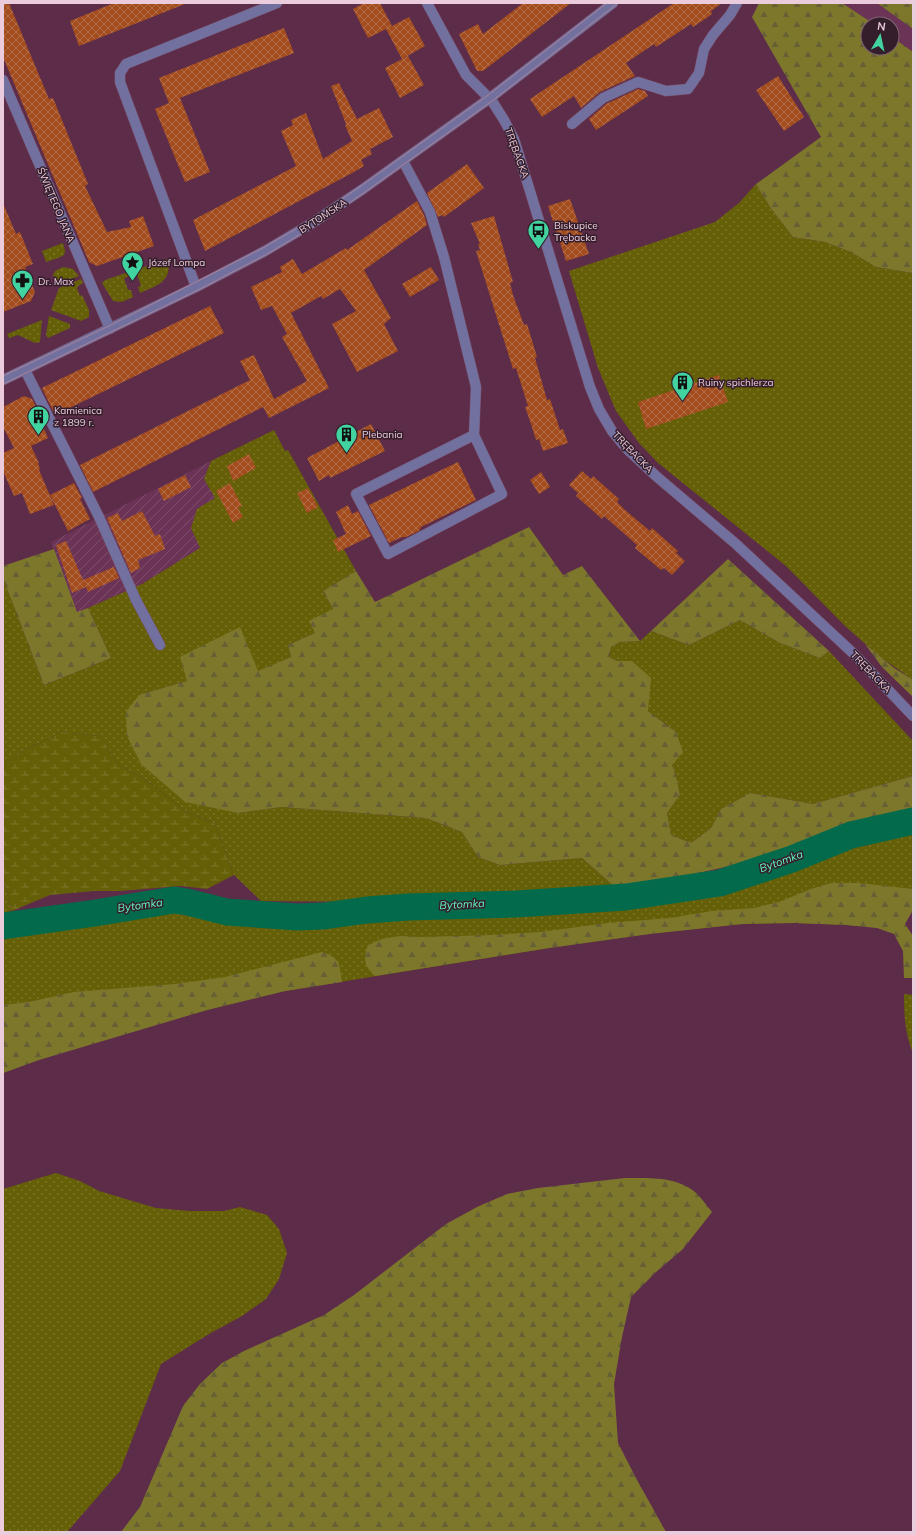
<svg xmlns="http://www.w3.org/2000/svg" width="916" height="1535" font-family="Mulish,sans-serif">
<defs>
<pattern id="industrial-furrows" width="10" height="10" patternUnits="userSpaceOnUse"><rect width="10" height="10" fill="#6b3355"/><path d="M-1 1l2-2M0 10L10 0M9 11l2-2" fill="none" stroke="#804f6d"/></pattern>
<pattern id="grass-dots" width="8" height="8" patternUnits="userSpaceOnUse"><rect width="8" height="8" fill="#655f07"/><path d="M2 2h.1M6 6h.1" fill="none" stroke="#7b752b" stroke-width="1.8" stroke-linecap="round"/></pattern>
<pattern id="forest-firs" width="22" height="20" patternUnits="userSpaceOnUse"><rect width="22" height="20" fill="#7d772c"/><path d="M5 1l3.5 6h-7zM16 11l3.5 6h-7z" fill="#676035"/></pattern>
<pattern id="wetland-marsh" width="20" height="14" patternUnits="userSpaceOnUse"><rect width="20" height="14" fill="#655f07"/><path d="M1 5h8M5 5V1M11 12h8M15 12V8" fill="none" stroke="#7b752b"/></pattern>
<pattern id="building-cross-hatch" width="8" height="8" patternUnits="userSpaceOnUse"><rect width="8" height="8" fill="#a34c1e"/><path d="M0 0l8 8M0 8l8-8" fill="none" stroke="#b46d49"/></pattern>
</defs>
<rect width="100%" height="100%" fill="#5d2c49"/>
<!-- built -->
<path fill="#6b3355" d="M842 3H877L913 29V52L892 37V24H874Z"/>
<!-- industrial -->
<path fill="url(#industrial-furrows)" d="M211 461 204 479 216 498 197 509 200 548 142 584 77 613 51 542Z"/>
<!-- grass -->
<path fill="url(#grass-dots)" d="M756 184 770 207 793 237 825 242 851 252 876 267 913 273V680L879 656 845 626 786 566 658 463 639 443 616 411 598 368 569 271 715 222 739 203Z
M63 243 65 251 64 255 58 258 46 262 42 251Z
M168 259C172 282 158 285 140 293L138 287 141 286 137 274 124 278 128 290H131L133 297 122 302 113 301 102 283 105 280Z
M63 267 73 269 79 276 56 285 53 275 55 271Z
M81 279 83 283 78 286 77 288 80 296 82 295 89 310V317L81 321 51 310 59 288Z
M49 316 70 324V328L48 338 46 335Z
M42 320 40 342 35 343 18 335 9 338 7 334Z
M274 430 285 451 288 450 356 571 323 591 333 609 315 633 288 645 291 657 258 672 187 681 139 695 238 813 282 807 426 818 462 832 478 857 500 865 582 858 615 887 379 902 261 901 234 875 215 824 184 810 146 780 118 764 100 736 60 732 49 739 25 749 3 765V578L44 685 111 658 88 608 142 584 200 548 191 528 197 509 215 498 204 479 211 461Z
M740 620 780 643 820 658 829 651 913 741V776L813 804 750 793 721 809 711 828 691 843 671 835 667 813 680 795 676 776 672 765 676 732 648 711 632 662 617 661 609 657 611 647 620 642 640 641 651 631 689 645Z
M913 828V910L881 928 847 925 795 923 742 924 649 934 549 948 285 991 207 1010 45 1057 3 1073V932L154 912 175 913 201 917 255 927 299 930 323 928 377 919 526 913 648 899 725 887 790 865 851 841Z
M3 878 12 911 3 913Z
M904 994 913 995V1053C905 1034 904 1015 904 994Z
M56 1173 80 1181 99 1191 156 1208 190 1211H224L240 1207 267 1215 279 1229 287 1253 279 1279 266 1299 242 1316 209 1334 161 1364 120 1471 67 1532H3V1189Z"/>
<!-- forest -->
<path fill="url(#forest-firs)" d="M759 3H842L874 24H868V48H892V37L913 52V273L876 267 851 252 825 242 793 237 770 207 756 184 821 137 752 17Z
M877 3H913V29Z
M529 527 563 575 582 566 640 641 620 642 611 647 609 657 617 661H632L651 678 648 711 676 732 683 752 672 765 676 776 680 795 667 813 671 835 691 843 711 828 721 809 750 793 813 804 913 776V811L838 830 743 863 676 878 615 887 582 858 500 865 478 857 462 832 426 818 282 807 238 813 185 802 141 764 127 736 126 712 139 695 187 681 180 657 240 627 258 671 291 657 288 645 315 633 309 621 333 609 323 591 356 571 375 602Z
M54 549 77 612 88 608 111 658 44 685 3 578V566Z
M728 559 829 651 820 658 780 643 740 620 689 645 651 631Z
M865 644 894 668 913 680V697L882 667Z
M831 883H859L913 889V910L905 924 913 936V978H904L903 951 894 934 877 928 847 925 795 923 742 924 649 934 549 948 375 976C364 965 363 960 368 945L382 939 400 936 421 937 492 935 540 932 608 923 670 918 712 911 754 908 779 902 811 889Z
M322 952C341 959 339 963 342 982L285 991 207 1010 39 1060 3 1073V1005L29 1002 74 992 175 984 225 977Z
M625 1178C648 1178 676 1176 695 1192 701 1197 706 1205 712 1212L683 1249 656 1272 631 1297 622 1337 614 1384 618 1443 637 1480 666 1532H121L140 1507 183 1406 200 1384 222 1363 244 1351 324 1315 354 1295 446 1224 477 1207 507 1194 538 1188Z"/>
<!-- wetland -->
<path fill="url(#wetland-marsh)" d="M60 732 100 736 118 764 146 780 184 810 215 824 234 875 207 889 181 886 120 891H94L50 895 12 911 3 878V765L25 749 49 739Z"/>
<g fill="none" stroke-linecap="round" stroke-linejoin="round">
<!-- river -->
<path stroke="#046a4c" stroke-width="27" d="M3 926 95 913 174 900 187 902 227 912 297 917 324 916 367 910 408 907 516 904 626 897 720 883 792 859 851 835 913 821"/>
</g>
<!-- building -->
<path fill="url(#building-cross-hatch)" d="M3 3H9L49 99 53 98 88 184 85 186 107 232 131 227 129 221 143 216 154 246 97 266 89 262 3 57Z
M114 3H185V4L79 46 70 21Z
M364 3H380L392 26 409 17 425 46 402 59 386 29 368 38 353 9Z
M523 3H571L483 71H477L459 34 478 24 483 34Z
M674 3H722L711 11 712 14 708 17 693 27 691 24 656 47 654 44 626 63 635 76 600 92 581 108 574 96 542 117 530 99Z
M284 28 294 53 180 98 210 172 185 182 155 109 169 103 159 78Z
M408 56 424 85 400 98 385 68Z
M778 76 804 117 784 131 756 90Z
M339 83 357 119 379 108 393 137 370 149 372 154 361 160 364 166 354 172 205 251 193 220 296 166 281 131 293 125 291 120 306 113 323 159 352 141 345 125 346 124 331 86Z
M638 89 645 91 648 96 596 130 589 119 606 104Z
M467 164 484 188 444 217 442 215 438 217 427 193Z
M570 199 589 254 566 261 548 206Z
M417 201 424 215 427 225 364 270 391 318 384 324 398 351 357 372 332 324 356 311 340 289 323 299 321 296 291 313 329 388 269 418 263 407 93 492 80 465 250 380 240 361 254 355 274 399 307 381 282 337 287 334 272 306 261 310 251 287 282 272 280 267 293 259 302 274 346 248 347 250Z
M3 203 16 234 20 232 33 264 25 267 35 292 31 301 3 312Z
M494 216 513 282 510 283 513 295 524 325 527 324 537 357 535 358 547 400 550 399 560 430 563 429 568 443 543 451 539 439 536 440 531 424 525 407 528 406 516 368 513 369 476 251 480 250 478 244H480L471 223Z
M431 267 439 280 410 297 402 284Z
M210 306 224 333 55 415 42 388Z
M719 375 728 402 646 429 638 402Z
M24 396 32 399 43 421 41 422 48 438 31 446 39 463H38L40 469 39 470 54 505 30 514 22 493 14 496 3 471V453L14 448 3 427V407Z
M371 424 385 451 330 478 329 475 319 481 307 458Z
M249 454 256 468 233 481 227 466Z
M458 462 476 500 421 527 419 531 406 537H402L389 543 369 505Z
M582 471 591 479 593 476 619 499 617 502 625 510 650 531 652 528 678 551 676 553 685 561 672 575 664 568 661 570 635 548 637 545 628 537 604 516 602 519 576 496 578 493 569 485Z
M541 472 550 487 539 494 530 480Z
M185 475 191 487 164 501 158 489Z
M74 483 82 498 80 499 90 519 68 531 50 495Z
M230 483 242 506 238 508 243 517 233 523 216 491Z
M308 488 318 507 307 513 297 493Z
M348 505 352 514 358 511 371 536 338 552 333 540 346 534 336 512Z
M142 511 155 536 160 534 165 549 138 560 140 568 131 573 107 518 118 513 122 521Z
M66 541 83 580 114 567 119 578 88 592 86 587 72 593 56 545Z"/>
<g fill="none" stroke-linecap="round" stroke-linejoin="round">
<defs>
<path id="minor" d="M427 3 466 75 492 101 504 120 514 139 590 387 599 409 612 431 627 449 656 476 736 544 855 655 913 716
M3 80 110 329
M572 124 603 98 638 82 666 91 688 89 699 73 704 49 713 35 730 15 737 3
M403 161 430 212 444 257 476 387 474 435 356 494 388 554 502 494 474 435
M196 287 120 82V73L126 64 277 3
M25 370 99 517 136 600 160 645
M3 380 196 287 265 251 314 222 363 189 490 98 613 3"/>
</defs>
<!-- minor casing -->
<use href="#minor" stroke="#794c66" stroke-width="11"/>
<!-- minor -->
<use href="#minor" stroke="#71709f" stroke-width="10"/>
<!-- tram -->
<path stroke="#ab8399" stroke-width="1" d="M3 376 109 326 263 248 313 219 361 186 487 96 607 3
M3 384 198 290 267 254 316 225 365 192 492 101 618 3"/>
</g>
<!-- icons -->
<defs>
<symbol id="bus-pin" viewBox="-11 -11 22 30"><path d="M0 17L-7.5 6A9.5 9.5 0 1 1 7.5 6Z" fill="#42d4a0" stroke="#351e2b"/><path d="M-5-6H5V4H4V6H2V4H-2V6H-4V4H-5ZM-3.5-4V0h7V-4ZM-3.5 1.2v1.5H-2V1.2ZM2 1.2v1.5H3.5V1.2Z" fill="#111"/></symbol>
<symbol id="sight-pin" viewBox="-11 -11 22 30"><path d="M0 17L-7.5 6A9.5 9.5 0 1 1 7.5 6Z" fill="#42d4a0" stroke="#351e2b"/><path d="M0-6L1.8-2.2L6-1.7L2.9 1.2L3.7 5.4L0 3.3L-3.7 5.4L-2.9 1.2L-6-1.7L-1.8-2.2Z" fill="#111"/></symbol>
<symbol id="pharmacy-pin" viewBox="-11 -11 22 30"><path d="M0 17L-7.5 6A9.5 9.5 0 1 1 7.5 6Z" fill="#42d4a0" stroke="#351e2b"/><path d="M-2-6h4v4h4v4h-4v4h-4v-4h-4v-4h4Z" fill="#111"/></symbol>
<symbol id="building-pin" viewBox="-11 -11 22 30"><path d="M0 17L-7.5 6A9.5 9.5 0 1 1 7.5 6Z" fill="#42d4a0" stroke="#351e2b"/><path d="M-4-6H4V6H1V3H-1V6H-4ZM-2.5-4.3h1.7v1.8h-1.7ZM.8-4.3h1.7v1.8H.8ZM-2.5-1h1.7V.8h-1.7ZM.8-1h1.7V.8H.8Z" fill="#111"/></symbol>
</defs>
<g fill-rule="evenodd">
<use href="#bus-pin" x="526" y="218" width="25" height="34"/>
<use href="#sight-pin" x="120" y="250" width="25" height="34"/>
<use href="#pharmacy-pin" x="10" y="268" width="25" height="34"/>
<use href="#building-pin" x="670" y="370" width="25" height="34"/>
<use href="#building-pin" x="26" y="404" width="25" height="34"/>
<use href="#building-pin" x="334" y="422" width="25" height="34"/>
</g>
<g text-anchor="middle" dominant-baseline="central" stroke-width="3" stroke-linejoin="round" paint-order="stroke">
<!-- street labels -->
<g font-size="10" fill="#ebccdc" stroke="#351e2b">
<text transform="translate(517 153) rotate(70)">TRĘBACKA</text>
<text transform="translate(56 205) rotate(67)">ŚWIĘTEGO JANA</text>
<text transform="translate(323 216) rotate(-33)">BYTOMSKA</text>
<text transform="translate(633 452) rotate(46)">TRĘBACKA</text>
<text transform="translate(871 672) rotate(46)">TRĘBACKA</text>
</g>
<!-- poi labels -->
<g font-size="10" fill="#ebccdc" stroke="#351e2b" text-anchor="start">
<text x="554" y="225">Biskupice<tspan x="554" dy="12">Trębacka</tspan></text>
<text x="148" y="262">Józef Lompa</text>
<text x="38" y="281">Dr. Max</text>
<text x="698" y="382">Ruiny spichlerza</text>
<text x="54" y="410">Kamienica<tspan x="54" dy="12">z 1899 r.</tspan></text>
<text x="362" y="434">Plebania</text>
</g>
<!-- water labels -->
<g font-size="11" font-style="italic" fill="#63fbc2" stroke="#351e2b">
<text transform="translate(781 861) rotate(-20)">Bytomka</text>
<text transform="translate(462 904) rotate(-3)">Bytomka</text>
<text transform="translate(140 905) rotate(-8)">Bytomka</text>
</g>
</g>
<!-- border -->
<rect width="916" height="1535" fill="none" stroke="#ebccdc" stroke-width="8"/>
<!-- north arrow -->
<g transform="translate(880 36) rotate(9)"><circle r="19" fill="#351e2b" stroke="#7e6472"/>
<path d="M0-3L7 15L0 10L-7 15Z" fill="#42d4a0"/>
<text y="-6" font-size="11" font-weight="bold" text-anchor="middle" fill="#ebccdc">N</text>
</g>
</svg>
